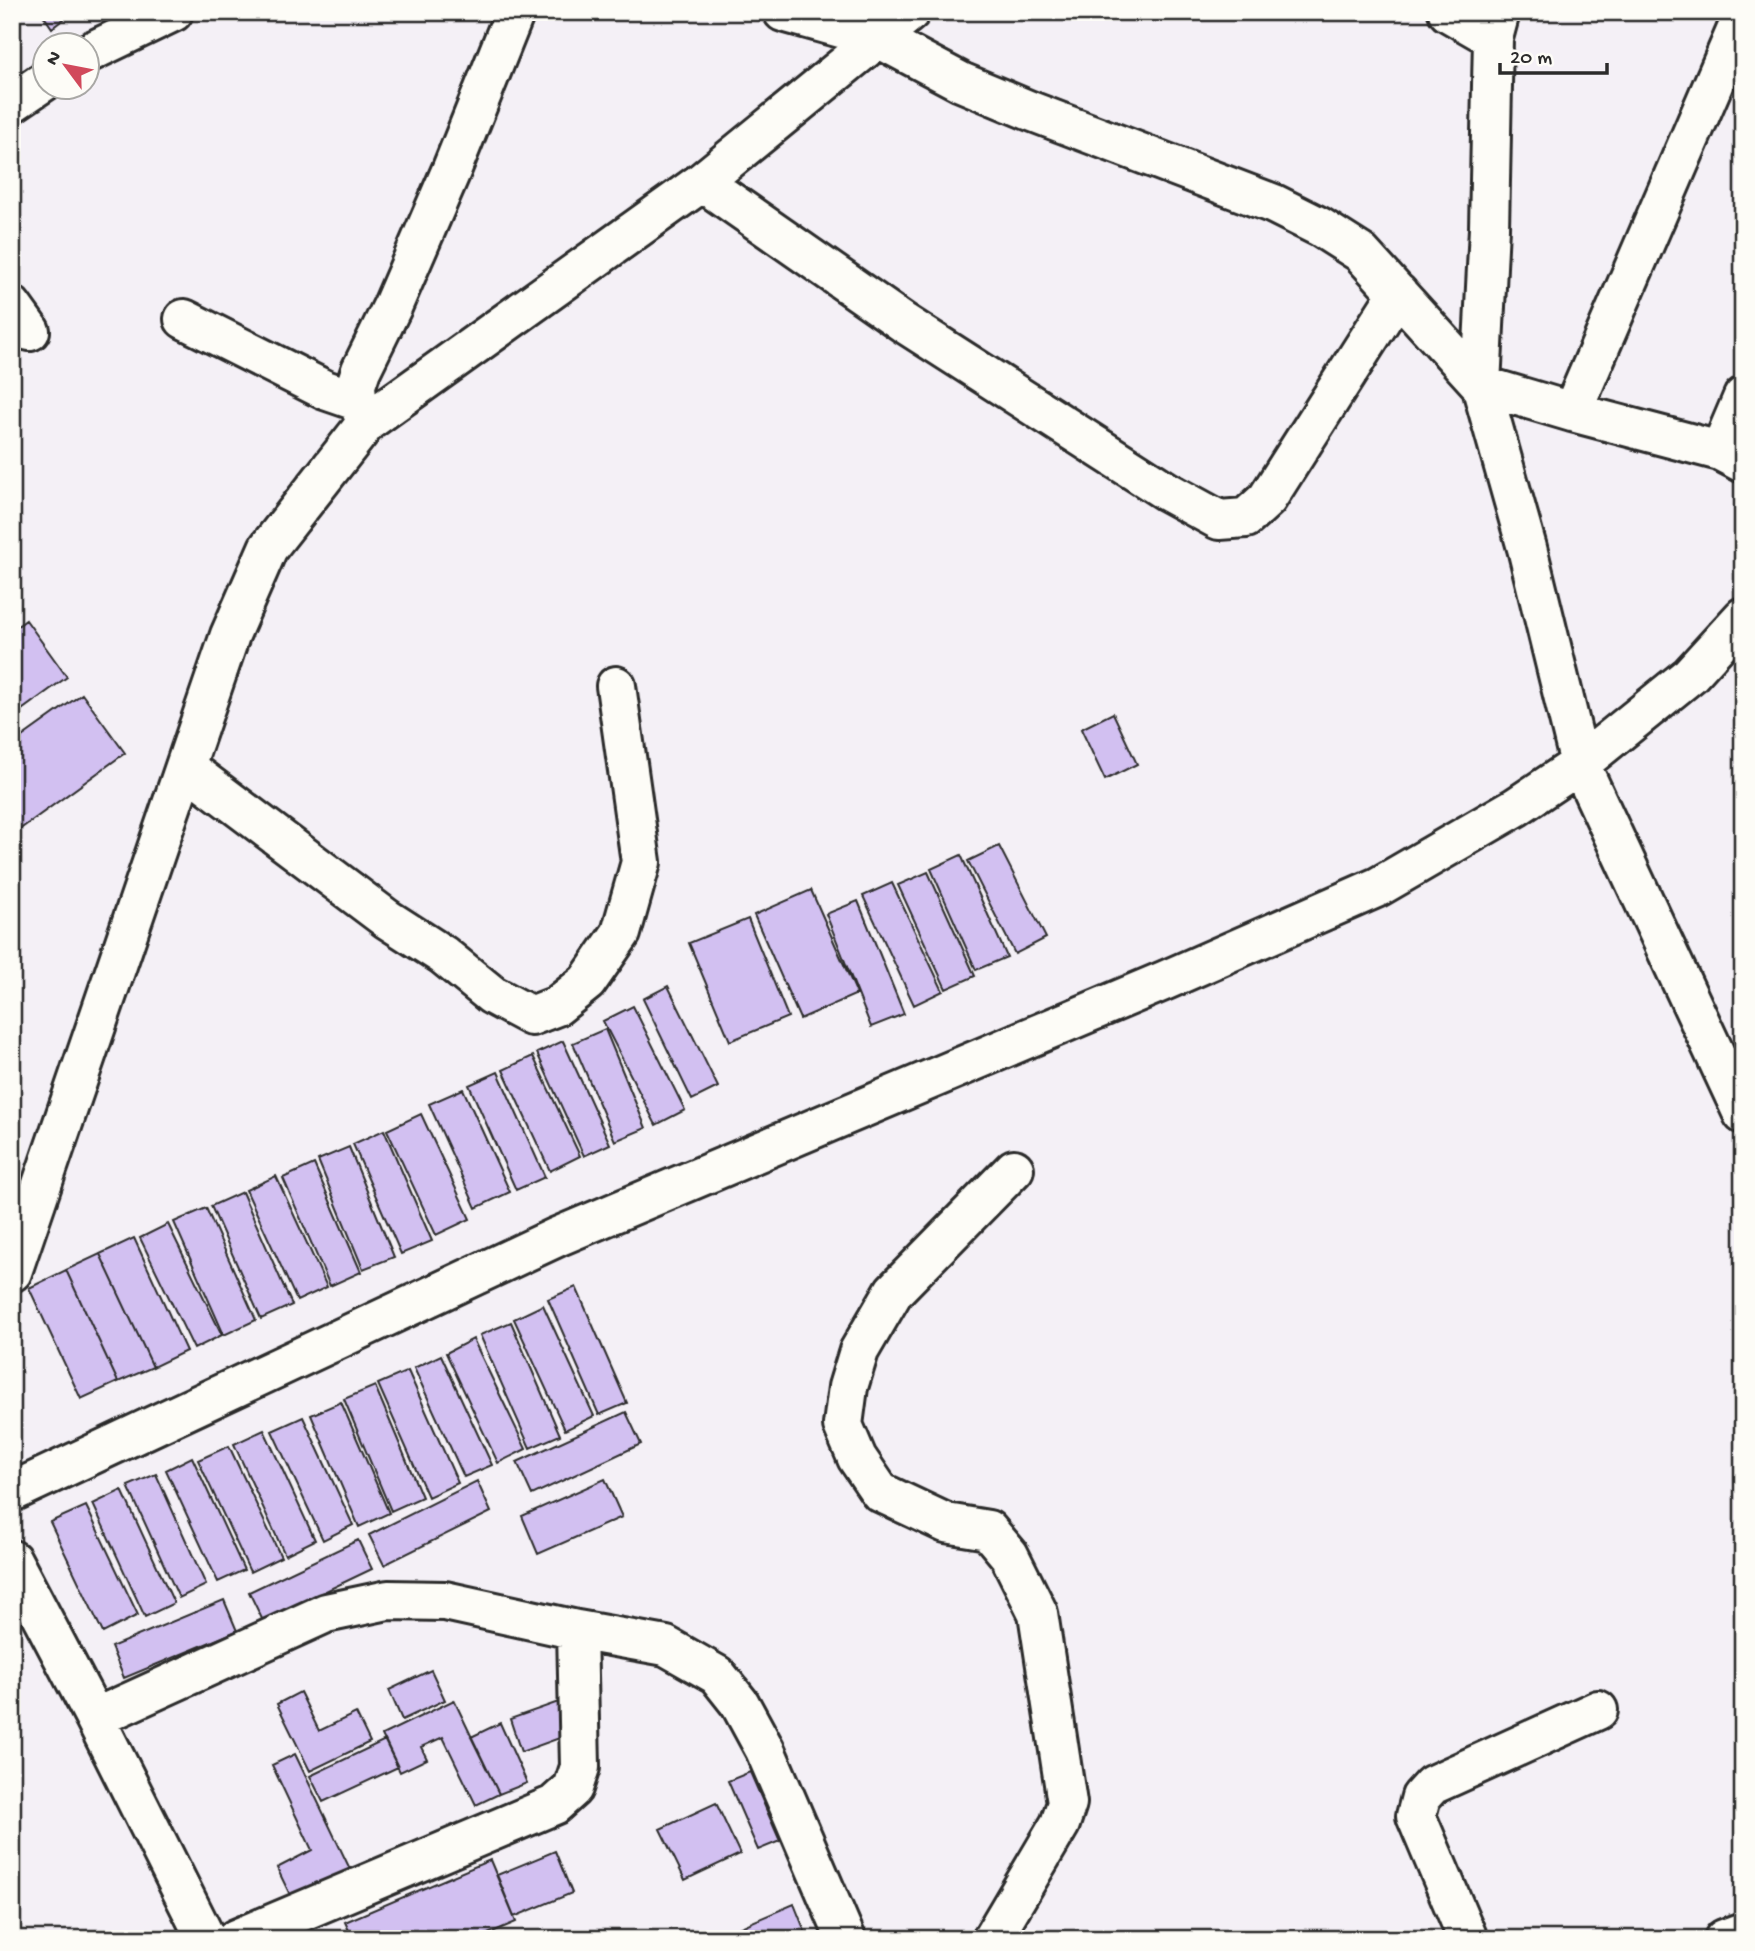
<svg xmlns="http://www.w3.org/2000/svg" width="1755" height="1951" font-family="'Gochi Hand',sans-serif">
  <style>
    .building { fill: #d2c0f1; stroke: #2b2b2b; stroke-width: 2 }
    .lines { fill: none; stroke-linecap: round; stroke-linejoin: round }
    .street-casing { stroke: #2b2b2b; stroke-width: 44 }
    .street { stroke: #fdfcf7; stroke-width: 38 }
  </style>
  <rect width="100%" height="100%" fill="#f4f0f6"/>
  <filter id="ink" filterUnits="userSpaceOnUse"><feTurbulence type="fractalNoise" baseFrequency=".0143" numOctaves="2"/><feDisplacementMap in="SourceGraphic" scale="14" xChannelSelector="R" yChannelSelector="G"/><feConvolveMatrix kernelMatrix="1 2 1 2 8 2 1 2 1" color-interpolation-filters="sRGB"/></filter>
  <g filter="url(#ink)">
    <path class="building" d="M41,12H73L52,28Z
      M26,620L67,677L12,717V630Z
      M82,694L125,753L12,835V744Z
      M1113,713L1137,764L1105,780L1081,729Z
      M999,846L1046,938L1015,954L968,861Z
      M961,855L1007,957L976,970L931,869Z
      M928,872L975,976L946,989L898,885Z
      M892,883L943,991L914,1005L863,896Z
      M811,890L857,994L800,1019L754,915Z
      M858,901L904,1014L871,1027L826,914Z
      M748,919L788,1017L730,1041L689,943Z
      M668,986L718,1087L692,1100L643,999Z
      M633,1006L685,1110L656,1125L603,1021Z
      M605,1029L646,1128L615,1141L573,1043Z
      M563,1041L610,1144L584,1156L537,1053Z
      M533,1056L580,1156L550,1171L503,1070Z
      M498,1072L545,1177L516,1190L469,1085Z
      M463,1089L510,1192L476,1208L429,1104Z
      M421,1114L470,1219L436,1235L387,1130Z
      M384,1130L432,1241L401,1254L353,1144Z
      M349,1147L394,1257L363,1269L318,1160Z
      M314,1164L361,1272L330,1286L283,1178Z
      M276,1176L327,1287L297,1301L246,1190Z
      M242,1192L292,1305L261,1319L211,1206Z
      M206,1208L256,1320L224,1335L174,1222Z
      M168,1224L222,1335L194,1349L140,1238Z
      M134,1238L186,1351L153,1367L100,1254Z
      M100,1254L153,1367L118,1382L66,1270Z
      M66,1270L118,1382L81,1399L29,1288Z
      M576,1287L627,1403L599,1415L548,1299Z
      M543,1305L594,1416L565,1430L514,1319Z
      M511,1322L560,1435L530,1448L480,1335Z
      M473,1339L526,1449L498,1463L446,1353Z
      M441,1355L492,1465L464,1477L414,1368Z
      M408,1371L458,1483L428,1497L378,1384Z
      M375,1386L422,1497L391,1511L344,1399Z
      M341,1402L389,1513L359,1527L311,1415Z
      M626,1412L641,1444L532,1495L517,1462Z
      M303,1417L353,1525L323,1540L272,1431Z
      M264,1430L315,1540L285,1555L234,1444Z
      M229,1446L281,1557L250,1572L198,1460Z
      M192,1457L244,1570L218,1582L166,1470Z
      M156,1474L206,1585L179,1598L128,1486Z
      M605,1479L622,1517L538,1554L522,1516Z
      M477,1481L491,1512L384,1565L369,1535Z
      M122,1490L174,1603L145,1617L93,1504Z
      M86,1506L138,1615L103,1633L50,1522Z
      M358,1540L372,1569L263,1621L249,1592Z
      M224,1600L237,1631L124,1678L111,1647Z
      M431,1670L445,1700L402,1720L389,1690Z
      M300,1692L319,1731L356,1713L370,1742L310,1771L277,1704Z
      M567,1699L579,1731L521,1752L510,1719Z
      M454,1700L499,1794L476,1805L443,1737L421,1747L427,1759L400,1772L382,1735Z
      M500,1723L527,1783L499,1794L471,1737Z
      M385,1740L398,1767L323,1802L310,1776Z
      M295,1754L350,1869L291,1897L277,1868L312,1850L272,1765Z
      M750,1772L780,1841L758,1850L728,1781Z
      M716,1803L740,1854L685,1880L660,1829Z
      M555,1851L572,1893L514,1917L497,1875Z
      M490,1860L516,1922L476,1939H353L345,1922Z
      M794,1904L808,1939H713Z"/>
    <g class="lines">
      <defs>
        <path id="street" d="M783,12L880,39L961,82L1028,110L1274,204L1320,227L1361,253L1481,385L1572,412L1720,451L1743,463
          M1448,12L1493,38
          M1500,12L1493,38L1489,228L1481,385L1527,548L1580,764L1743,1114
          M88,53L173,12
          M12,103L46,80
          M702,182L904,323L1166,491L1219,520L1246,518L1267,499L1398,293
          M12,306L30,331
          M184,319L325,390L357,401
          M1572,412L1743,15
          M367,422L357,401L356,385L361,370L393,305L451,171L515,12
          M1720,451L1743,397
          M185,767L387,919L443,955L492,995L531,1016L557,1006L587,982L621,933L641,862L616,686
          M12,1272L230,635L268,548L367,422L702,182L910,12
          M12,1492L557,1237L1166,980L1378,887L1516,807L1580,764L1690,675L1743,617
          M12,1560L95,1718L206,1939
          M95,1718L326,1613L388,1600L445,1601L577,1630L666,1646L717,1675L740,1704L765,1750L846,1939
          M236,1939L554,1805L573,1788L580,1767L577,1630
          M992,1939L1060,1824L1067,1803L1038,1613L1009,1555L988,1530L946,1523L880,1492L857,1458L843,1425L848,1387L859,1351L894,1291L1014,1169
          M1468,1939L1416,1816L1421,1797L1432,1785L1598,1710
          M1724,1939L1743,1932"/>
      </defs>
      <use href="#street" class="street-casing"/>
      <use href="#street" class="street"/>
    </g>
  </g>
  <rect width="1755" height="1951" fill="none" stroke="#fdfcf7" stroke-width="42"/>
  <rect x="21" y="21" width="1713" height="1909" fill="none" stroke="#2b2b2b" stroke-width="2.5" filter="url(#ink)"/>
  <g transform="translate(66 66) rotate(302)"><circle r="33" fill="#fdfcf7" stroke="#a9a8a5" stroke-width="2"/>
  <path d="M0-5L12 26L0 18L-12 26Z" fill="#d1495b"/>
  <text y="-10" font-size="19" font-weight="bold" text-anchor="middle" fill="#2b2b2b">N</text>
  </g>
  <path d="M1500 63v10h107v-10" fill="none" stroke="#2b2b2b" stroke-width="3.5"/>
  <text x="1510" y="63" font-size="21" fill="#2b2b2b" stroke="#fdfcf7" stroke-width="5" paint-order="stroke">20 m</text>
</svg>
